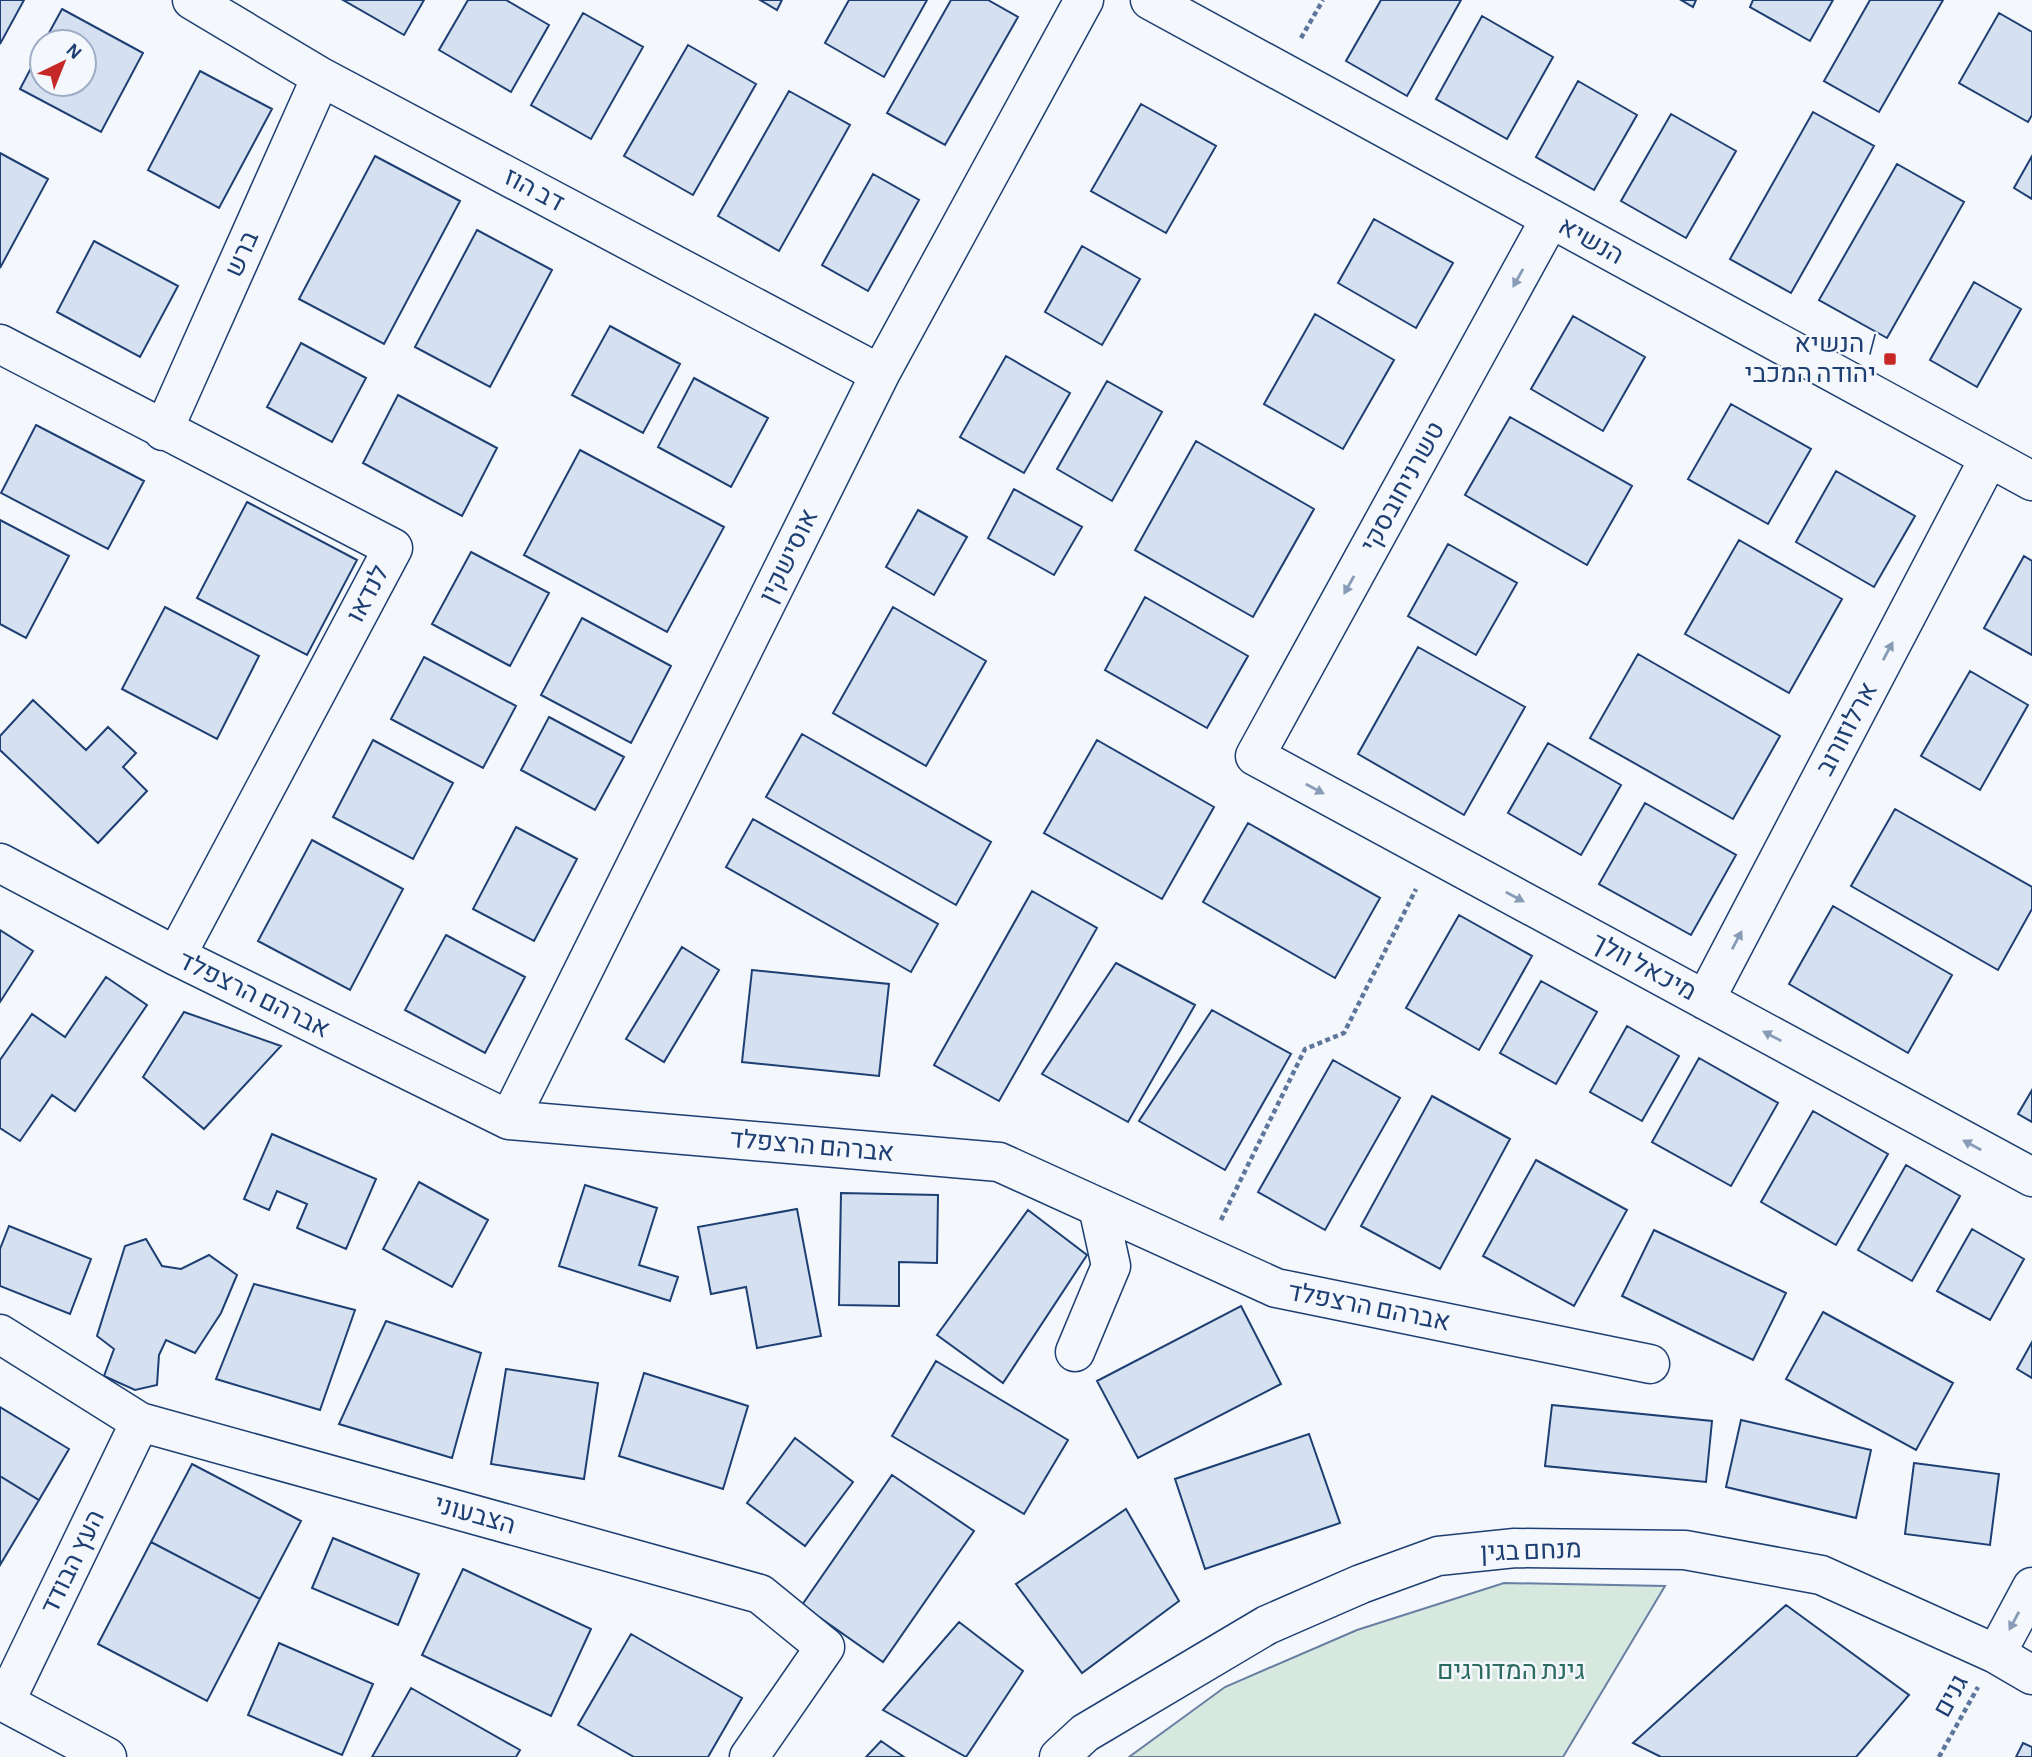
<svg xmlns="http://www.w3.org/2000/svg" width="2032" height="1757" font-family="'Alegreya Sans',Heebo,sans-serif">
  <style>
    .green { fill: #d7e8df; stroke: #687fa3; stroke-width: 2 }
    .building { fill: #d5e0f0; stroke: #1d3f73; stroke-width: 2 }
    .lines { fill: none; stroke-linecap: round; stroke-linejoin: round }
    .minor-casing { stroke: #1d3f73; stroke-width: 41 }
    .path { stroke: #5e769c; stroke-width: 4.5; stroke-dasharray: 5 3.5; stroke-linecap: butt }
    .minor { stroke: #f4f7fb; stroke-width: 38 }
    .oneway { fill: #889bb7 }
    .poi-dot { fill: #c62828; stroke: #f4f7fb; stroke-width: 2.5 }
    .labels { text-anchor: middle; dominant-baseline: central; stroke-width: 5; stroke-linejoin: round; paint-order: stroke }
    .street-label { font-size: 26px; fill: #1d3f73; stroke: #f4f7fb }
    .poi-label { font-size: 26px; fill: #1d3f73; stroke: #f4f7fb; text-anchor: end }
    .park-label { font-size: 26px; fill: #2c6c60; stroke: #f4f7fb }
  </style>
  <rect width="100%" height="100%" fill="#f4f7fb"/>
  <path class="green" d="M1504,1583L1665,1586L1563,1757H1129L1225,1687L1357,1630Z"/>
  <path class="building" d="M0,0H24L0,44Z
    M343,0H424L404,35Z
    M468,0H506L549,25L511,92L439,50Z
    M760,0H782L777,10Z
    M849,0H927L884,77L825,43Z
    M951,0H988L1018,17L945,145L887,113Z
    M1381,0H1461L1407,96L1346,61Z
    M1681,0H1696L1693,7Z
    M1753,0H1833L1810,41L1750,7Z
    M1870,0H1943L1879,112L1824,81Z
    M62,9L143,53L101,132L20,89L42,47V84H84V42H44Z
    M583,13L643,47L591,139L531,105Z
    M1999,13L2032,32V115L2028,122L1959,83Z
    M1482,16L1553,57L1507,139L1436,99Z
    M688,45L756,84L693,195L624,156Z
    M200,71L272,109L219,208L148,170Z
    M1578,81L1637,115L1594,190L1536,157Z
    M789,91L850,125L779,251L718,216Z
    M1141,104L1216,146L1166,233L1091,191Z
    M1813,112L1874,146L1791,293L1730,259Z
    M1671,114L1736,151L1686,238L1621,201Z
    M0,153L48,179L0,268Z
    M375,156L460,201L384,344L299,299Z
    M2032,156V199L2014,188Z
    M1897,164L1964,202L1887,338L1819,300Z
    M873,174L919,200L868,291L822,265Z
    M1374,219L1453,263L1416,328L1338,283Z
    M477,230L552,270L490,387L415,347Z
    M94,241L178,286L140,357L57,312Z
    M1082,246L1140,279L1102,345L1045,312Z
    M1974,282L2021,309L1977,387L1930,360Z
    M1315,314L1394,360L1343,449L1264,404Z
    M1573,316L1645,357L1603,431L1531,389Z
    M610,326L680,364L643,433L572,395Z
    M301,343L366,378L332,442L267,407Z
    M1006,356L1070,393L1024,473L960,437Z
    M694,378L768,418L731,487L658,447Z
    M1107,381L1162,412L1112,501L1057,469Z
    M398,395L497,448L462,516L363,463Z
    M1731,404L1811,449L1768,524L1688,479Z
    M1510,417L1632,486L1587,565L1465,495Z
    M36,425L144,481L108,549L1,493Z
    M1196,441L1314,509L1253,617L1135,550Z
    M580,450L724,527L667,632L524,555Z
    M1836,471L1915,516L1874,587L1796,542Z
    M1014,489L1082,527L1054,575L988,538Z
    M247,502L357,560L307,655L197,598Z
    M918,510L967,537L934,595L886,567Z
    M0,520L69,556L26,638L0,624Z
    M1739,540L1842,599L1789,693L1685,634Z
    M1448,544L1517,583L1476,655L1408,616Z
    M471,552L549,593L510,666L432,624Z
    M2024,556L2032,561V655L1984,628Z
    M1145,597L1248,656L1207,728L1105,670Z
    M165,607L259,656L217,739L122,689Z
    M893,607L986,661L926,766L833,713Z
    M582,618L671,666L631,743L541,695Z
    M1418,647L1525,707L1464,815L1358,754Z
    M1638,654L1780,736L1733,819L1590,738Z
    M424,657L516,706L483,768L391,719Z
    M1970,671L2028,705L1980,790L1921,756Z
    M33,700L86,750L108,727L136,753L123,767L147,791L98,843L0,750V736Z
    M549,717L624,757L595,810L521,770Z
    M802,734L991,842L956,905L766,797Z
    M373,740L453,783L413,859L333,817Z
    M1097,740L1214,807L1162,899L1044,833Z
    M1548,743L1621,785L1581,855L1508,813Z
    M1645,803L1736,855L1691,935L1599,884Z
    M1895,809L2032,887V909L1998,970L1851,886Z
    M753,819L938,924L911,972L726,867Z
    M1248,823L1380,898L1335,978L1203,902Z
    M516,827L577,859L534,941L473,909Z
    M312,840L403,889L350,990L258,941Z
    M1032,891L1097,928L999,1101L934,1065Z
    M1833,906L1952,975L1908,1053L1789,984Z
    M1459,915L1532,956L1479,1050L1406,1008Z
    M0,930L33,951L0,1002Z
    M446,935L525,977L485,1053L405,1010Z
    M682,947L719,970L664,1062L626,1039Z
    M1116,963L1195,1005L1128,1122L1042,1074Z
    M752,970L889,984L879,1076L742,1062Z
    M106,977L147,1005L75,1111L52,1095L20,1141L0,1128V1060L32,1014L65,1037Z
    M1541,981L1597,1012L1556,1084L1500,1053Z
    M1212,1010L1291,1054L1225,1170L1139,1121Z
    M184,1012L281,1046L204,1129L143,1077Z
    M1627,1026L1679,1056L1642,1121L1590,1092Z
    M1699,1058L1778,1103L1731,1186L1652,1142Z
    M1333,1060L1400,1098L1325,1230L1258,1192Z
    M2032,1090V1122L2018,1114Z
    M1432,1096L1510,1139L1440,1269L1361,1226Z
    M1813,1111L1888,1154L1836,1245L1761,1202Z
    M272,1134L376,1179L346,1249L297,1228L307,1204L277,1191L269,1210L244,1199Z
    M1536,1160L1627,1210L1574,1306L1483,1256Z
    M1906,1165L1960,1196L1912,1281L1858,1250Z
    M419,1182L488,1220L452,1287L383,1249Z
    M585,1185L657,1208L639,1265L678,1277L670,1301L559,1266Z
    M841,1193L938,1195L937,1263L899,1262V1306L839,1305Z
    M797,1209L821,1336L757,1348L746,1287L711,1294L698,1227Z
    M1028,1210L1087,1255L1003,1383L937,1335Z
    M9,1226L91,1259L70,1314L0,1286V1249Z
    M1972,1229L2024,1259L1990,1320L1937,1291Z
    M1654,1230L1786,1293L1753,1360L1622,1296Z
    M146,1239L162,1266L181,1269L209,1255L237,1275L221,1313L195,1353L166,1340L159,1355L157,1385L135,1390L104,1376L114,1349L97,1336L125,1246Z
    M254,1284L355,1310L320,1410L216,1379Z
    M1241,1306L1281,1384L1138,1458L1097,1381Z
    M1823,1312L1953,1383L1916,1450L1786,1379Z
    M386,1321L481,1353L452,1458L339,1424Z
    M2032,1342V1378L2017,1369Z
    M936,1361L1068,1440L1024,1514L892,1436Z
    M506,1369L598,1383L584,1479L491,1464Z
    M644,1373L748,1406L723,1489L619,1456Z
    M1552,1405L1712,1421L1706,1482L1545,1466Z
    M0,1407L69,1449L39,1500L0,1476Z
    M1741,1420L1871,1450L1856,1518L1726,1487Z
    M1309,1434L1340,1523L1205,1569L1175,1479Z
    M795,1438L853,1482L805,1546L747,1503Z
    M1914,1463L1999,1474L1990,1545L1905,1534Z
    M192,1464L301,1521L260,1599L151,1542Z
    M892,1475L974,1531L883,1662L802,1605Z
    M0,1476L39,1500L0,1565Z
    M1126,1509L1179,1601L1082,1673L1016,1584Z
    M333,1538L419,1574L398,1625L312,1588Z
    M151,1542L260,1599L207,1701L98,1644Z
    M463,1569L591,1629L551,1716L422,1655Z
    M1786,1605L1909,1695L1856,1757H1661L1633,1743Z
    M959,1622L1023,1671L966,1757L883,1710Z
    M631,1634L742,1698L708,1757H634L578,1725Z
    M279,1643L373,1684L342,1755L248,1715Z
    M411,1688L520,1750L516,1757H372Z
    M881,1741L904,1757H866Z
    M2023,1743L2032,1747V1757H2016Z"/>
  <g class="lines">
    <defs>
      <path id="minor" d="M192,0L321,77L880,374
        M1150,0L2032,481
        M1550,219L1255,756L2032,1177
        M0,344L393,548L176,956
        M163,431L321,77
        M0,863L176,956L509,1120L999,1162L1276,1288L1650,1364
        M1705,1000L1989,458
        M509,1120L880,374L1084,0
        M0,1334L140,1422L760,1594L825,1647L749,1757
        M1075,1352L1111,1266L1098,1207
        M1996,1654L2032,1587
        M0,1700L107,1757
        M5,1702L140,1422
        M1059,1757L1085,1733L1267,1625L1361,1584L1438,1556L1515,1548L1685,1550L1821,1575L1996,1654L2032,1675"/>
    </defs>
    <use href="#minor" class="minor-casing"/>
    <path class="path" d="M1301,38L1323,0
      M1221,1220L1305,1049L1344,1033L1416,889
      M1939,1757L1978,1687"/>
    <use href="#minor" class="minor"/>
  </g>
  <defs><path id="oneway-solid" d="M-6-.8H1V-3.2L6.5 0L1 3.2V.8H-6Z" transform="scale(1.75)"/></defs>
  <g class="oneway">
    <use href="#oneway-solid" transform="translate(1518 278) rotate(119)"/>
    <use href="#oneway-solid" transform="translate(1349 585) rotate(119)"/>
    <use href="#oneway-solid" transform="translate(1888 651) rotate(-62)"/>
    <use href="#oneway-solid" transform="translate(1315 789) rotate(28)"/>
    <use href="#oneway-solid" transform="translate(1515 897) rotate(28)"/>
    <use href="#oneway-solid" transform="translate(1737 940) rotate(-62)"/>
    <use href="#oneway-solid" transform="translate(1772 1036) rotate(-152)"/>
    <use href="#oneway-solid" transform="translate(1972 1145) rotate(-152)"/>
    <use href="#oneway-solid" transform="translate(2014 1621) rotate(118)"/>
  </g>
  <rect class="poi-dot" x="1883" y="352" width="14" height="14" rx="3.5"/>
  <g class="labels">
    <g class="street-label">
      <text transform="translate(534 190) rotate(28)">דב הוז</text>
      <text transform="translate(1591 241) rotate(29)">הנשיא</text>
      <text transform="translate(242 254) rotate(-66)">ברש</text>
      <text transform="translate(1403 487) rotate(-61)">טשרניחובסקי</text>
      <text transform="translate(789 556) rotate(-64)">אוסישקין</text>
      <text transform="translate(368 594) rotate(-62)">לנדאו</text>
      <text transform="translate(1847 729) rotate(-62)">ארלוזורוב</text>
      <text transform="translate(1644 967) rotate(28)">מיכאל וולך</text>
      <text transform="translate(254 995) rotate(26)">אברהם הרצפלד</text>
      <text transform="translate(812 1146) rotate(5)">אברהם הרצפלד</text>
      <text transform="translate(1369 1307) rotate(11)">אברהם הרצפלד</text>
      <text transform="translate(475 1515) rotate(16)">הצבעוני</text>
      <text transform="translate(1531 1551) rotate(-2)">מנחם בגין</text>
      <text transform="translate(73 1562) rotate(-64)">העץ הבודד</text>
      <text transform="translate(1951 1696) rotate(-61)">גנים</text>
    </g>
    <g class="poi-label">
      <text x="1876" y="344">הנשיא /<tspan x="1876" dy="30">יהודה המכבי</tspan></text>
    </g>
    <g class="park-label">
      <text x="1511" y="1671">גינת המדורגים</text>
    </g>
  </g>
  <g transform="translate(63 63) rotate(43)"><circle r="33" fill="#f4f7fb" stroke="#9eadc5" stroke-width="2"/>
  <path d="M0-5L12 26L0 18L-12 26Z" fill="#c62828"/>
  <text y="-10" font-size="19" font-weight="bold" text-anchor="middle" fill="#1d3f73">N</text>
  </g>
</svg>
